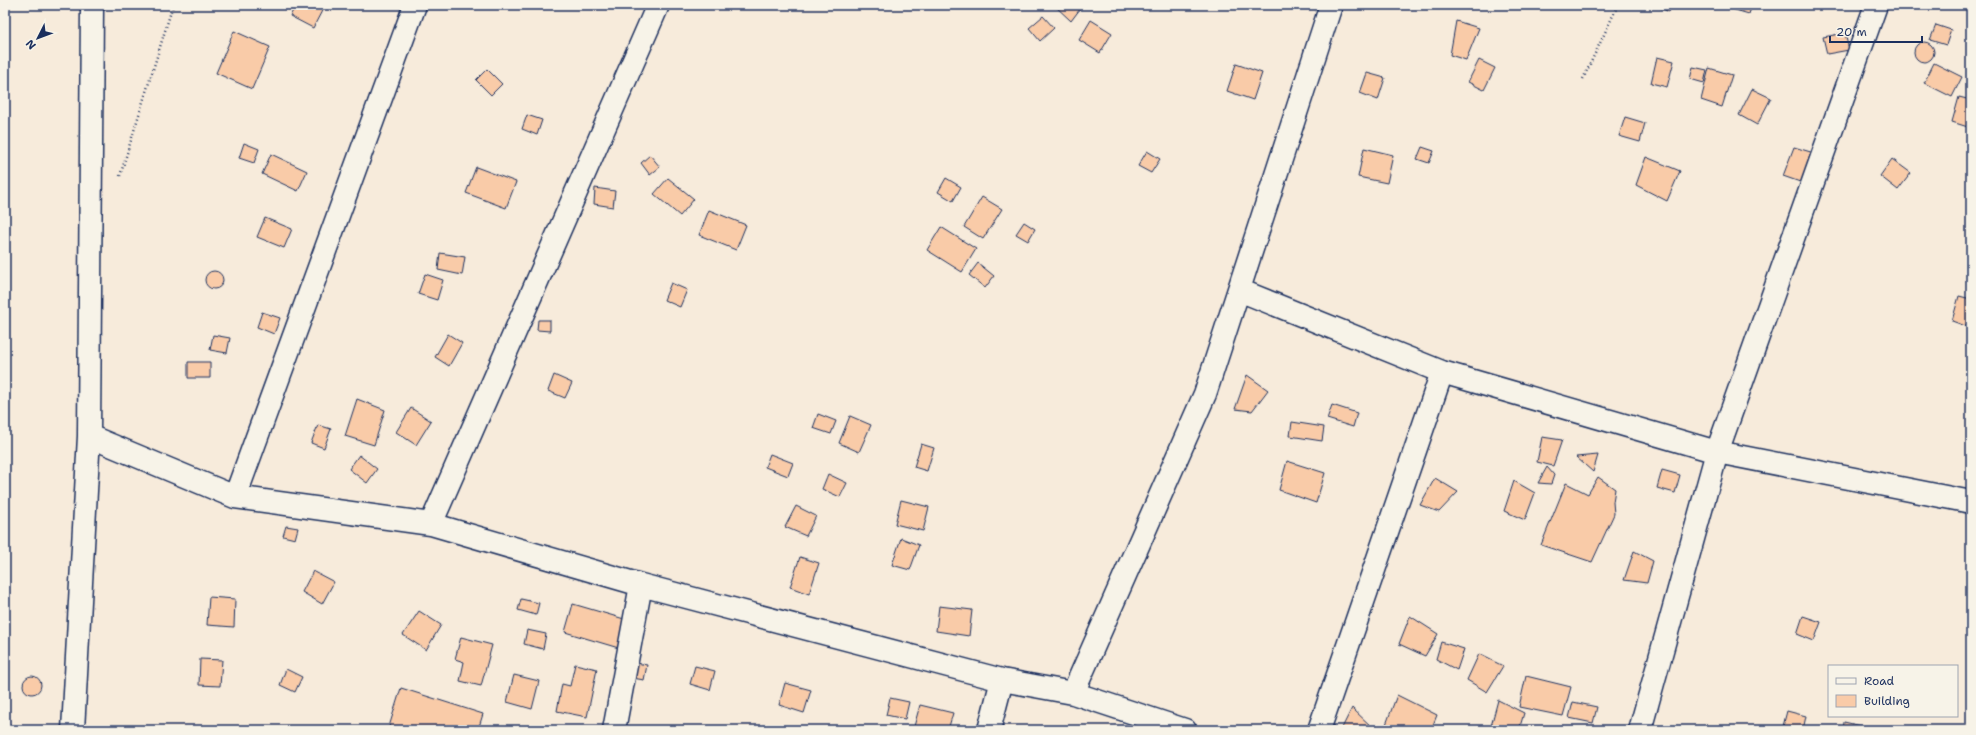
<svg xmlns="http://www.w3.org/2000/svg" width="1976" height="735" font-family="'Shantell Sans',sans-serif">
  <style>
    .building { fill: #f9cba8; stroke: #1b2f5e }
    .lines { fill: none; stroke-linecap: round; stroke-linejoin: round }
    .minor-casing { stroke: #1b2f5e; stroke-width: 25 }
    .path { stroke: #1b2f5e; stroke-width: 2.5; stroke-dasharray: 1 3; stroke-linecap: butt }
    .minor { stroke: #f7f3e8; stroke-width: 22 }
  </style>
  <rect width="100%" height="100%" fill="#f7ebdb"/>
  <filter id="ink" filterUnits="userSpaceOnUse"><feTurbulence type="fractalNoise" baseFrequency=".025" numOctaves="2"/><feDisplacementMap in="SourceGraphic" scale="8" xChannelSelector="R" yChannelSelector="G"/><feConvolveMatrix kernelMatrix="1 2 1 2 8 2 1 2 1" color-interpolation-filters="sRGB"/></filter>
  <g filter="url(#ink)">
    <path class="building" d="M296,5H325L313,28L290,16Z
      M1054,5H1083L1071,21Z
      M1655,5H1672L1669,12Z
      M1718,5H1752L1749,14Z
      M1043,16L1054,28L1040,41L1029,28Z
      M1091,20L1112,33L1100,53L1079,40Z
      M1456,21L1479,28L1466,60L1450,55Z
      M1936,25L1951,30L1946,45L1930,40Z
      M234,31L270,47L252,89L216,73Z
      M1845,33L1849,50L1827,54L1823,37Z
      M1914 52a10 10 0 1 1 20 0a10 10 0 1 1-20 0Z
      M1657,57L1674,61L1667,87L1651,83Z
      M1479,60L1495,68L1484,90L1468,82Z
      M1934,63L1962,77L1952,97L1924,83Z
      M1236,64L1262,73L1253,100L1227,91Z
      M1693,67L1707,70L1704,83L1690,79Z
      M1709,68L1732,75L1722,107L1701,100Z
      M487,69L502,84L491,95L476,80Z
      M1367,73L1385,78L1378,100L1360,93Z
      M1752,89L1771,98L1757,125L1739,115Z
      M1959,97L1971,100V128L1952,122Z
      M527,115L542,120L537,135L522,129Z
      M1625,117L1645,123L1640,142L1619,136Z
      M244,143L259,149L254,163L239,158Z
      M1422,147L1434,151L1429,163L1417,159Z
      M1794,147L1814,153L1803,183L1783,176Z
      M1364,148L1393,155L1387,183L1358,177Z
      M1147,151L1160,159L1151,173L1138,166Z
      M271,154L307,171L298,191L262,174Z
      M650,155L660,167L650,175L641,163Z
      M1646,157L1680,171L1667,201L1636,185Z
      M1892,159L1911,173L1898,190L1880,176Z
      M476,167L516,182L506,208L466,193Z
      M668,178L694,199L680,216L654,194Z
      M946,178L961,187L953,201L938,192Z
      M595,188L615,191L613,207L594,204Z
      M982,197L1002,209L983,239L964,227Z
      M709,210L746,225L736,250L699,235Z
      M265,218L292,229L284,248L257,237Z
      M1024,222L1035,229L1028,241L1016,234Z
      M941,227L976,249L962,272L927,250Z
      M440,253L465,257L462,275L438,270Z
      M978,263L994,276L985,288L969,275Z
      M205 280a9 9 0 1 1 18 0a9 9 0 1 1-18 0Z
      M425,274L443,280L437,300L418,294Z
      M671,283L687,290L680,307L664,300Z
      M1959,296L1971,299V328L1952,321Z
      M262,312L280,318L274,334L257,327Z
      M538,320H550V331L537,330Z
      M448,334L462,343L449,366L435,357Z
      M213,335L230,338L227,353L210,350Z
      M188,362H210V378H188Z
      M554,375L572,383L565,398L548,391Z
      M1247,375L1268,390L1252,411L1235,409Z
      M357,399L385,410L374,445L345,436Z
      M1332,405L1357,413L1353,427L1327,419Z
      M411,408L431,421L416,445L396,432Z
      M818,414L836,421L831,434L813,428Z
      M850,416L871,425L859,452L839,443Z
      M1292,422L1324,427L1322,441L1290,436Z
      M318,425L331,429L324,448L311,443Z
      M1542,437L1562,440L1553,466L1537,462Z
      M921,444L934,448L927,471L914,467Z
      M770,454L793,463L788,476L765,467Z
      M359,455L377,469L367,483L349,469Z
      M1598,455L1593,472L1576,457Z
      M1287,461L1325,473L1316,503L1279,490Z
      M1547,467L1554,475L1551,484L1538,483Z
      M1662,470L1680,475L1675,493L1657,488Z
      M828,474L847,483L840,497L822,489Z
      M1598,477L1615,489L1613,502L1614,514L1592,562L1541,545L1566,483L1588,494Z
      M1435,478L1458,492L1439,512L1420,505Z
      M1514,481L1535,493L1525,520L1504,511Z
      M901,500L929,507L923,531L895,524Z
      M796,506L816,516L806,536L785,527Z
      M286,526L298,528L295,539L283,536Z
      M901,538L919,545L910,570L892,565Z
      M1634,551L1653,561L1647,583L1624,580Z
      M800,557L819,563L809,594L790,587Z
      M313,571L334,582L322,604L302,592Z
      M209,597L235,599L234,627L207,625Z
      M521,599L539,603L536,615L518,610Z
      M573,604L631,621L622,649L565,632Z
      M939,606L972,610L969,636L936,631Z
      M419,611L441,625L426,650L403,635Z
      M1410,616L1438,634L1425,656L1399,644Z
      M1803,616L1821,622L1814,641L1797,634Z
      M527,630L546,634L543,649L524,644Z
      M461,637L492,645L481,686L460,681L464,662L455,659Z
      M1441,642L1464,649L1457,670L1436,659Z
      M1479,654L1503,666L1487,692L1467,680Z
      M200,659L222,660L220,686L199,685Z
      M631,662L647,665L644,680L627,677Z
      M575,664L597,669L587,717L557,711L562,684L570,686Z
      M695,666L715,671L710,690L690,684Z
      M286,669L302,677L295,692L280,685Z
      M514,675L539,681L532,709L507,702Z
      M1526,676L1571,687L1563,716L1519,707Z
      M23 685a9 9 0 1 1 18 0a9 9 0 1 1-18 0Z
      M785,683L811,690L804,713L779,705Z
      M401,688L483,714L478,730H388Z
      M1397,695L1437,715L1431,730H1384Z
      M890,698L909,702L905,719L886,715Z
      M1498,700L1524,713L1519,730H1490Z
      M1573,702L1597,707L1593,723L1569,718Z
      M920,705L953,713L948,730H913Z
      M1352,708L1375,730H1341Z
      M1787,711L1806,716L1803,730H1782Z
      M1844,722L1870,728L1869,730H1843Z"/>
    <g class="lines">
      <defs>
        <path id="minor" d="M1239,290L1442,372L1717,452L1971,502
          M89,436L235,497L431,524L641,585L1002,680L1073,693L1185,730
          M235,497L415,5
          M431,524L658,5
          M1073,693L1205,394L1331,5
          M73,730L89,436L92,5
          M614,730L641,585
          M989,730L1002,680
          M1319,730L1442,372
          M1640,730L1717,452L1876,5"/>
      </defs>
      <use href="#minor" class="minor-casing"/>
      <path class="path" d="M1583,79L1618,5
        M120,176L173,5"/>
      <use href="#minor" class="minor"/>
    </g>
  </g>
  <rect width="1976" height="735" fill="none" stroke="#f7f3e8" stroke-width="20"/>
  <rect x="10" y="10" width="1956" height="715" fill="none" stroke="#1b2f5e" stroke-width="1.5" filter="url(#ink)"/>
  <rect x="1828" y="665" width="130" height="52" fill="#f7f3e8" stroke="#9fa5b1"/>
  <rect x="1836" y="678" width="20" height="6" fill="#f7f3e8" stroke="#9fa5b1"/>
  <text x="1864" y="685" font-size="12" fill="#1b2f5e">Road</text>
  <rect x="1836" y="695" width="20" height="12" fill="#f9cba8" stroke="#9fa5b1"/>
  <text x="1864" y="705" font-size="12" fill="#1b2f5e">Building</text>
  <g transform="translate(38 38) rotate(228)" stroke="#f7f3e8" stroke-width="3" paint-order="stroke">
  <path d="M0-3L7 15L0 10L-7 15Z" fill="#1b2f5e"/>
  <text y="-6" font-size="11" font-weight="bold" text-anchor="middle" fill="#1b2f5e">N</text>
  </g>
  <path d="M1830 36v6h92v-6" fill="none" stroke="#1b2f5e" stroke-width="2"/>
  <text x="1836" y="36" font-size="12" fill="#1b2f5e" stroke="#f7f3e8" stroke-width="3" paint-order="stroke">20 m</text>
</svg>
